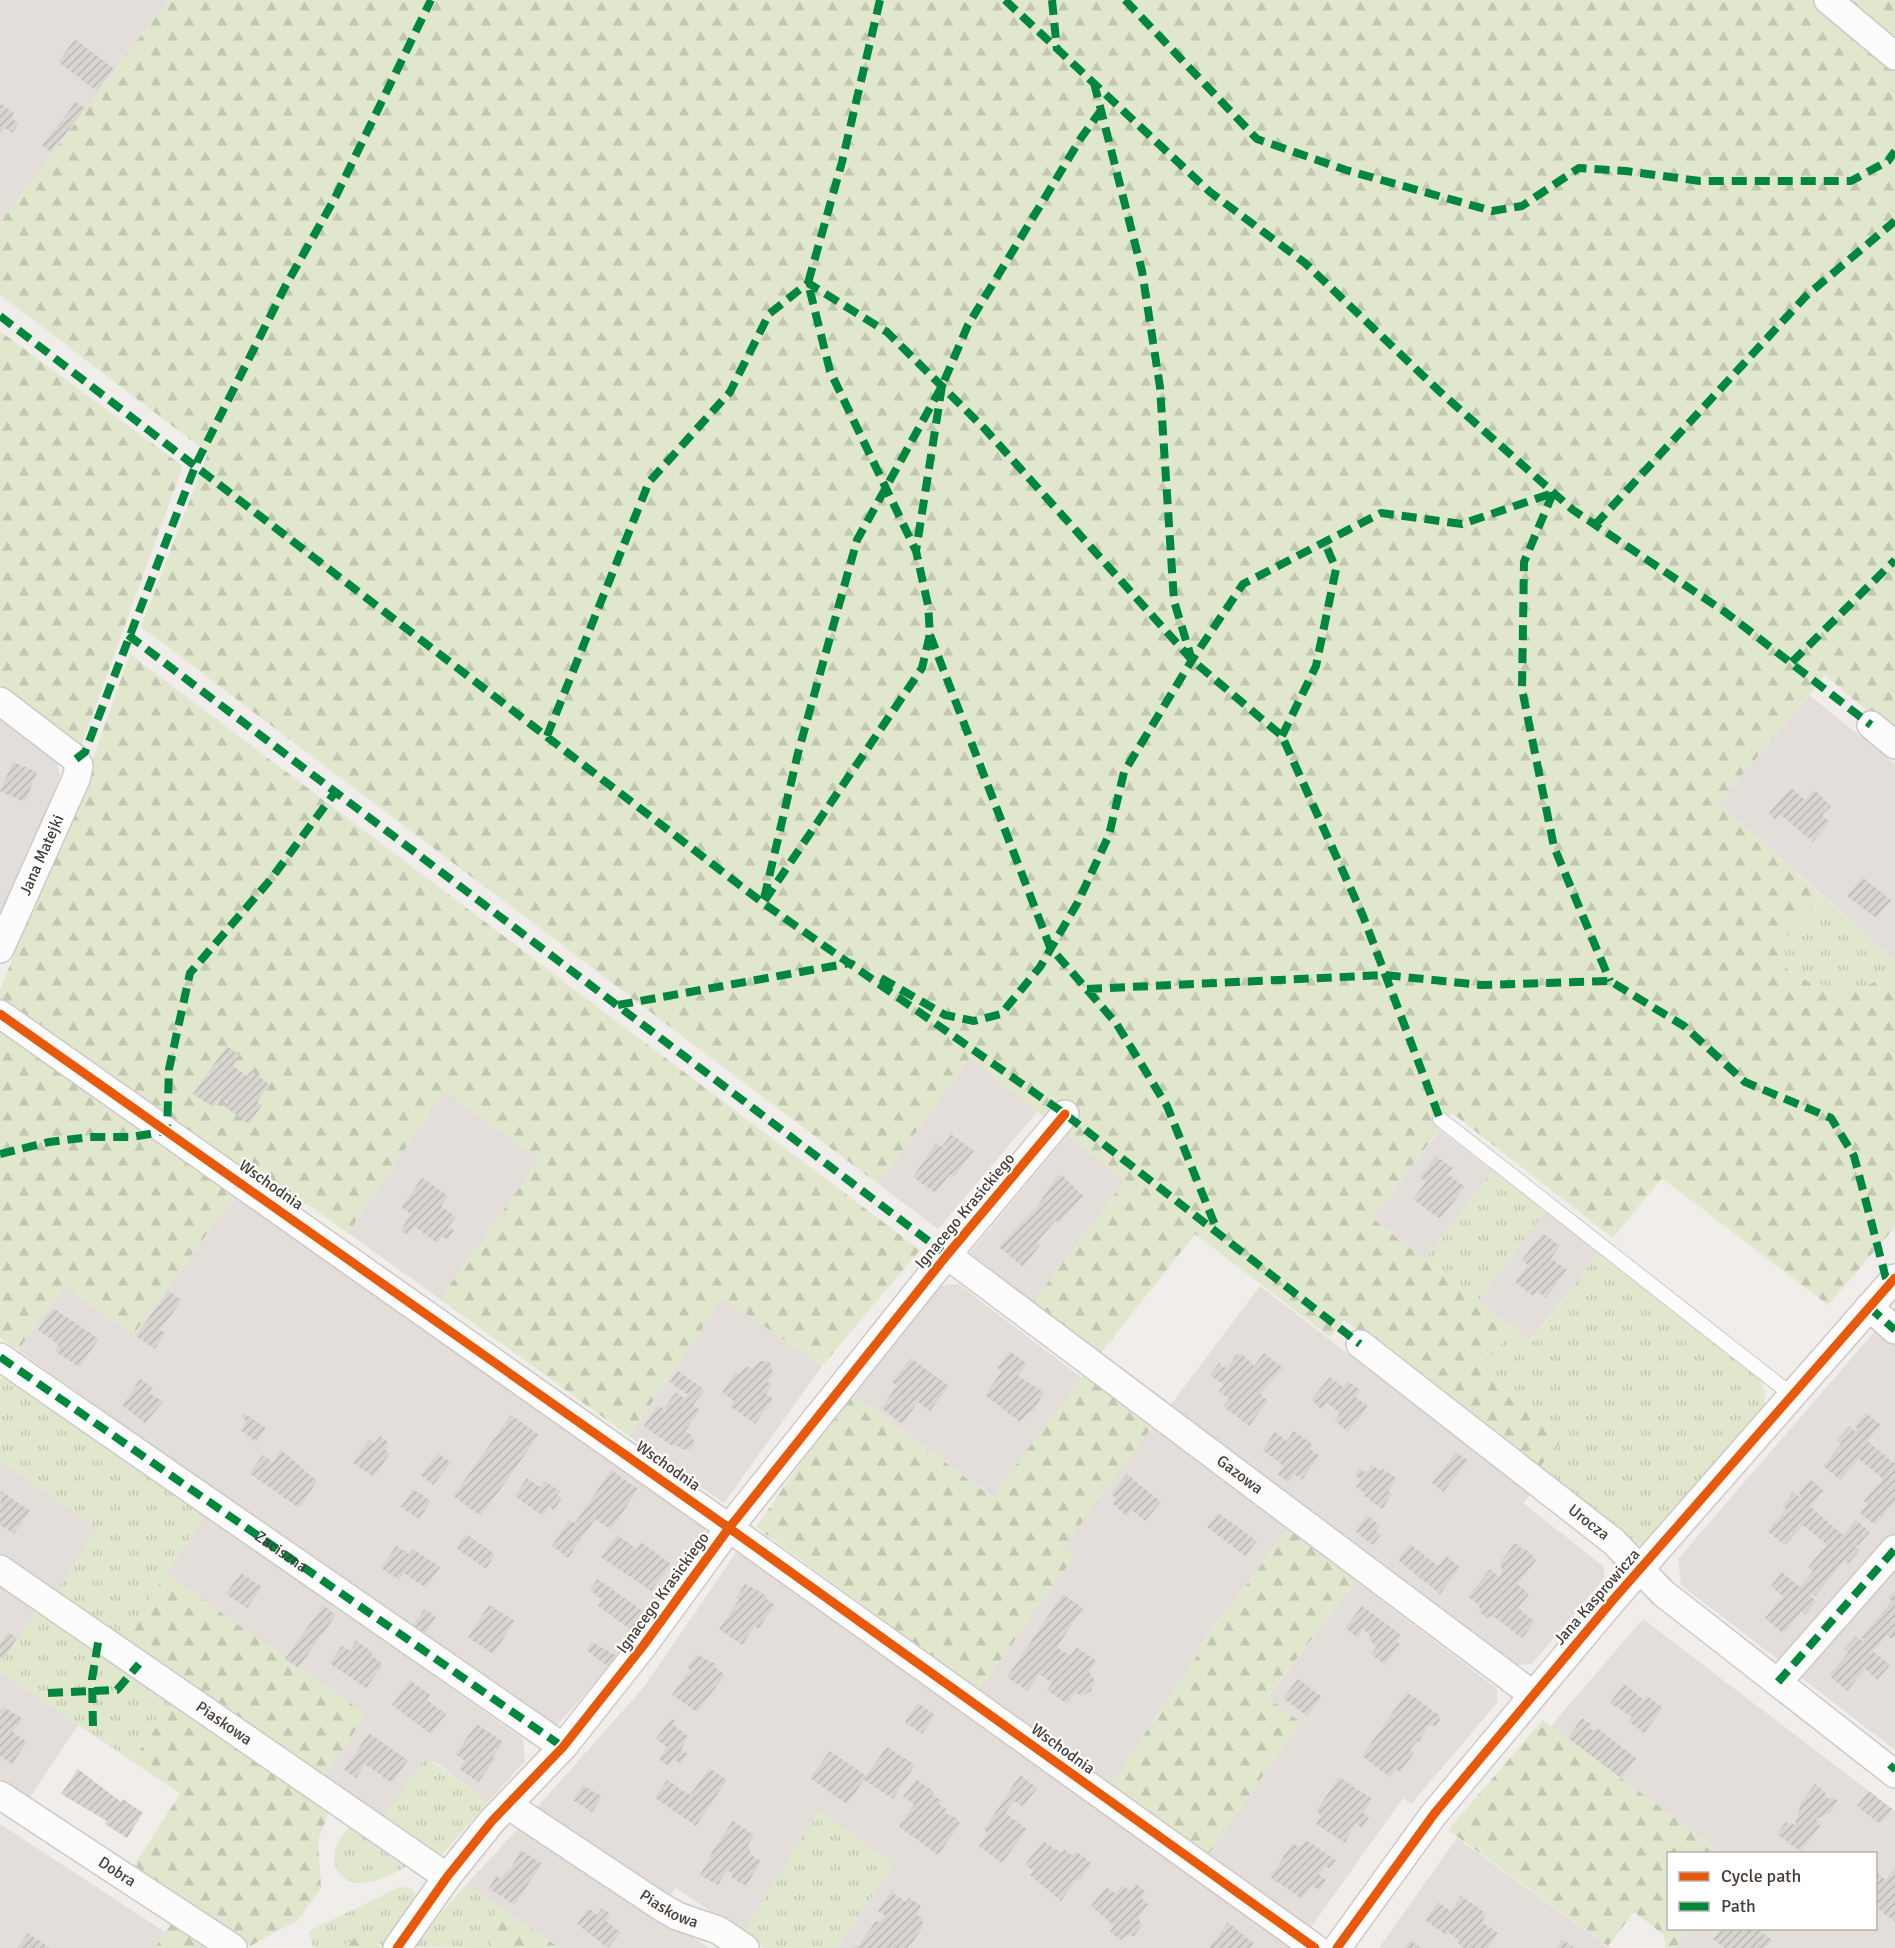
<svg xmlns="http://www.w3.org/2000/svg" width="1895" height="1948" font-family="Signika,sans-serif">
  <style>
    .residential { fill: #e3ded9 }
    .grass { fill: url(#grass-tufts) }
    .forest { fill: url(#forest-firs) }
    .building { fill: url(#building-hatch) }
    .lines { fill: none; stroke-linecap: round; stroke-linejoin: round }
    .service-casing { stroke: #ccc9c7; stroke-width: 16 }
    .minor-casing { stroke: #ccc9c7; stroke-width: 30 }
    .service { stroke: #fdfcfc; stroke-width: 14 }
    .minor { stroke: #fdfcfc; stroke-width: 27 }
    .quiet { stroke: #00873e; stroke-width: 8; stroke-dasharray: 15 8; stroke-linecap: butt }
    .cycleway-casing { stroke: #fff; stroke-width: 13 }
    .cycleway { stroke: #e8590c; stroke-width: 9 }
    .labels { text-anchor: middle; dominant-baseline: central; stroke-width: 4.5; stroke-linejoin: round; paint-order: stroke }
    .street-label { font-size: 16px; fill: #453e38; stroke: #fff }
  </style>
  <defs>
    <pattern id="grass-tufts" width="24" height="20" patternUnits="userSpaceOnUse" patternTransform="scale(1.5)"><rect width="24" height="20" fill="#e1e7cd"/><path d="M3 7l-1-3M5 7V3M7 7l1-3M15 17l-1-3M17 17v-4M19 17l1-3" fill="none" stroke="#c2c7b1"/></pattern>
    <pattern id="forest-firs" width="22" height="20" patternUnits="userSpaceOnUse" patternTransform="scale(1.5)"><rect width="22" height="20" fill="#e1e7cd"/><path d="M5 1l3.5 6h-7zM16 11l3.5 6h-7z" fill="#c2c7b1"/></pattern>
    <pattern id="building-hatch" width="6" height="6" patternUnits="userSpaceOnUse" patternTransform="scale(1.5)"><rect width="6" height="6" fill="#d8d5d1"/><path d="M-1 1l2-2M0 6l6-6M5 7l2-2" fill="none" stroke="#bbb8b4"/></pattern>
  </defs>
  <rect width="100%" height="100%" fill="#f0edea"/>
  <path class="residential" d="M0,0H168L0,223Z
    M1809,695L1895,764V960L1719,803Z
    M0,718L57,761L60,775L0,930Z
    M970,1058L1038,1111L938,1229L878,1184Z
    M444,1092L540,1159L440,1299L348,1233Z
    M1440,1130L1493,1171L1425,1259L1372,1218Z
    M1068,1135L1125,1181L1033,1302L970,1253Z
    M239,1190L709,1525L609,1667L553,1730L18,1350L64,1286L133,1335Z
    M1546,1211L1600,1252L1530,1341L1478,1301Z
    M958,1284L1082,1378L993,1497L850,1392L940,1286Z
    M1260,1286L1531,1494L1523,1503L1603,1566L1605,1577L1532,1664L1517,1665L1169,1407Z
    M723,1298L822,1366L724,1503L629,1436Z
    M1895,1308V1750L1681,1585L1678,1559Z
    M1153,1426L1288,1529L1199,1647L1201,1650L1111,1784L979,1690L1074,1555L1063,1547Z
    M0,1460L98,1528L56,1592L0,1553Z
    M206,1515L523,1739L525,1761L488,1802L434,1761L382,1819L324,1777L365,1714L166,1574Z
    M740,1547L966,1709L964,1714L1290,1948H837L894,1864L743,1933L676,1888L666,1902L533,1812L643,1688Z
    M1356,1581L1497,1689V1703L1411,1804L1403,1798L1309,1930L1208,1855L1300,1722L1267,1698Z
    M0,1583L38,1609L0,1665Z
    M1643,1619L1895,1811V1948H1675L1690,1929L1876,1928V1854L1722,1853L1551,1726Z
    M0,1672L79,1724L29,1799L0,1779Z
    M523,1823L709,1948H560L466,1885Z
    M0,1824L165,1932L155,1948H0Z
    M1457,1838L1610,1948H1379Z"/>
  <path class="grass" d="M1822,896L1895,960V973L1856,990L1812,984L1788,970L1776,949Z
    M1493,1171L1546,1211L1478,1301L1425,1259Z
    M1600,1252L1757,1374L1765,1392L1764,1408L1651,1543L1640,1545L1629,1541L1537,1472L1566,1435L1480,1366L1514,1329L1531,1341Z
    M5,1373L206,1515L122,1639L56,1592L97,1528L0,1460V1380Z
    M40,1606L177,1699L132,1761L0,1672V1665Z
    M426,1757L488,1802L439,1858L382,1819Z
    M819,1811L894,1864L837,1948H764L743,1933Z
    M354,1824L411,1863C397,1873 368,1889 350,1881C323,1869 334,1838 354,1824Z
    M466,1885L498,1907L488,1941L490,1948L410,1947Z
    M400,1887L411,1888L418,1901L385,1948L371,1940L346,1944L344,1948H313L309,1931Z"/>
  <path class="forest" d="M168,0H1813L1895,69V735L1825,675L1719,803L1822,896L1776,949L1788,970L1812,984L1856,990L1895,973V1227L1828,1305L1662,1178L1613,1238L1452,1113L1372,1218L1514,1329L1481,1366L1567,1435L1540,1467L1344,1320L1330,1337L1195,1234L1100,1354L1033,1302L1125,1181L970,1058L878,1184L141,627L208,453L0,295V223Z
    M1842,0H1895V45Z
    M0,331L183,466L81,746L0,685Z
    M130,654L920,1250L822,1366L723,1298L629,1436L440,1299L540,1159L444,1092L348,1233L255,1168L133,1335L64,1286L18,1350L0,1338V990L94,755Z
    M1085,1373L1153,1426L1064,1547L1075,1555L979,1690L756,1527L850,1392L992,1497Z
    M1288,1529L1356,1581L1267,1697L1300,1722L1208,1855L1111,1784L1201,1650L1199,1648Z
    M166,1574L366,1714L324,1777L122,1639Z
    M177,1699L330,1809L318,1841L321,1888L298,1920L250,1946L132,1868L180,1794L132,1761Z
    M1543,1720L1722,1853L1668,1854V1928L1690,1929L1675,1948H1666L1664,1935L1634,1912L1608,1946L1448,1830Z
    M498,1907L560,1948H490L488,1941Z
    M173,1920L216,1948H155Z
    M358,1936L371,1940L382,1948H344L346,1944Z"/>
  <path class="building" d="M75,39L114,69L97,91L58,62Z
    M76,102L85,109L51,152L42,145Z
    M0,103L14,113L11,118L19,123L12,133L5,128L0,134Z
    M13,762L37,772L25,802L0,791Z
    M1791,788L1805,800L1814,790L1831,806L1822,815L1830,822L1813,842L1780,814L1776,820L1769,813Z
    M1862,877L1891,900L1876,918L1847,896Z
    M227,1046L240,1055L233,1066L247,1076L251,1071L269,1084L257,1102L262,1105L249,1124L225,1107L228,1103L220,1097L213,1107L193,1094Z
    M951,1134L974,1151L954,1177L950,1174L935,1193L913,1177L936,1143L942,1147Z
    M1436,1156L1453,1168L1448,1174L1465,1187L1440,1219L1413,1199L1426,1182L1420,1177Z
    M1062,1175L1083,1196L1059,1223L1056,1220L1037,1242L1040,1245L1023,1267L999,1247L1038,1205L1057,1176Z
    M422,1178L448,1196L441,1206L456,1217L448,1227L454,1230L447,1240L442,1236L437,1243L414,1226L408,1235L401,1230L411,1214L401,1207Z
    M1543,1233L1560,1246L1551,1258L1567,1270L1546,1298L1537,1291L1533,1296L1515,1282L1528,1265L1522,1260Z
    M168,1291L182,1300L160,1330L165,1333L155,1349L136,1336Z
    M53,1308L99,1339L79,1367L55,1351L59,1345L38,1330Z
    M1010,1351L1027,1364L1018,1376L1044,1392L1034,1410L1030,1411L1020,1422L985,1395L1002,1371L997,1368Z
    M1264,1353L1283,1368L1260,1394L1268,1401L1249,1426L1223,1406L1229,1399L1219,1391L1224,1385L1210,1375L1219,1363L1227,1369L1236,1355L1242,1354L1254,1366Z
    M911,1358L949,1386L930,1411L918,1402L902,1424L881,1408L897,1386L892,1382Z
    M759,1361H768L772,1367V1375L767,1382L772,1385L766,1394L773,1399L755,1424L730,1406L734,1401L722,1392L736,1372L740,1374L746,1366L751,1369Z
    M678,1371L705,1390L693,1405L700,1410L685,1431L691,1435L695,1443L690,1450L682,1449L675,1445L674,1447L644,1426L658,1405L664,1409L676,1392L685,1399L688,1395L670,1382Z
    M1330,1377L1343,1387L1348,1381L1360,1390L1355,1396L1368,1407L1348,1432L1335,1421L1340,1413L1327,1403L1322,1410L1311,1400Z
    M140,1379L153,1388L149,1393L163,1402L145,1423L122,1405Z
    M244,1413L266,1428L256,1442L240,1430L246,1421L241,1418Z
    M1866,1413L1881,1425L1867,1441L1895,1464V1502L1875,1525L1860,1513L1868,1504L1864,1501L1883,1479L1859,1459L1840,1480L1823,1466L1841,1444L1837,1440L1850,1426L1856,1432L1858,1429L1855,1427Z
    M511,1415L539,1435L481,1516L453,1496Z
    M1294,1431L1313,1445L1310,1449L1319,1456L1302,1480L1294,1474L1288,1482L1277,1474L1284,1466L1262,1450L1275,1432L1287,1441Z
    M380,1436L389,1443L385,1450L390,1453L374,1477L353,1463L369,1440L375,1443Z
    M281,1450L317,1481L299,1508L249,1473L263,1455L273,1462Z
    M1456,1452L1468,1461L1443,1492L1432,1483Z
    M438,1453L451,1463L433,1485L421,1475Z
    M1372,1465L1381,1471L1383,1469L1397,1479L1388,1491L1392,1494L1382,1509L1363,1495L1365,1493L1356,1487L1361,1480L1354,1475L1359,1468L1366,1473Z
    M611,1470L638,1489L611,1530L595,1519L568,1558L552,1546L569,1520L575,1523Z
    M1127,1474L1161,1502L1145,1521L1132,1510L1127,1516L1112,1503L1116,1498L1111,1494Z
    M527,1478L540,1487L545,1481L560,1491L557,1495L562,1498L554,1510L549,1507L543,1516L515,1496Z
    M1810,1479L1824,1491L1810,1506L1827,1521L1843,1535L1856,1520L1870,1532L1858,1545H1854L1860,1550L1848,1564L1844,1561L1815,1596L1812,1594L1810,1596L1816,1601L1805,1615L1801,1612L1783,1634L1765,1618L1783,1597L1771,1586L1782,1572L1800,1587L1813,1571L1808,1567L1827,1545L1803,1525L1785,1545L1767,1531L1786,1509L1782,1506L1793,1492L1799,1497L1801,1495L1799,1493Z
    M413,1489L431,1501L419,1519L401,1507Z
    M1,1491L30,1511L14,1534L0,1525Z
    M1218,1513L1257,1541L1245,1556L1207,1527Z
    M1367,1515L1380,1526L1376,1531L1381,1535L1372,1545L1355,1531Z
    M466,1534L495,1554L486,1569L456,1548Z
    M617,1535L637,1549L641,1542L671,1564L651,1591L601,1557Z
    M1515,1543L1524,1550L1525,1548L1536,1560L1517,1584L1529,1594L1518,1608L1535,1622L1522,1638L1493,1616L1486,1618L1480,1612L1479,1605L1468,1597L1490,1569L1499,1577L1502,1573L1500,1562Z
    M1410,1544L1438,1566L1446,1556L1460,1567L1440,1594L1398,1560Z
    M396,1546L409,1554L413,1549L440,1567L426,1588L404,1573L399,1580L381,1568Z
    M241,1573L262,1587L247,1608L226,1594Z
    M598,1579L647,1614L634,1632L598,1606L602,1599L590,1590Z
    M745,1584L767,1596L765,1598L775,1605L758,1629L755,1626L742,1645L719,1629L739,1600L736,1598Z
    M1895,1590V1635L1891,1639L1887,1635L1873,1651L1890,1665L1877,1680L1865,1669L1847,1691L1829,1675L1848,1653L1844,1649L1856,1636L1862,1641L1864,1639L1861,1637L1892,1601L1888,1598Z
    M1063,1594L1083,1608L1057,1647L1070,1656L1076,1647L1097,1661L1089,1672L1095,1681L1091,1691L1084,1695L1075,1693L1067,1704L1047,1690L1052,1683L1039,1674L1027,1691L1007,1677Z
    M323,1605L336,1615L298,1668L285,1659Z
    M489,1605L515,1621L493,1654L468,1637Z
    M1362,1606L1401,1635L1396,1641L1400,1644L1385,1665L1371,1654L1377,1647L1369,1640L1370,1635L1363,1629L1358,1638L1345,1628Z
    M424,1609L436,1617L423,1637L411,1629Z
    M8,1632L17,1638L3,1659L0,1657V1644Z
    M356,1641L372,1652L371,1655L383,1665L366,1688L329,1663L342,1646L350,1651Z
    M592,1642L617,1656L609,1667L586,1650Z
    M696,1654L716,1664L714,1667L725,1675L697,1712L672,1695L690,1669L687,1667Z
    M1298,1679L1322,1697L1307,1716L1283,1698Z
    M410,1680L430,1695L427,1700L446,1714L431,1734L392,1705Z
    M1624,1684L1644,1700L1647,1696L1663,1708L1644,1733L1628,1721L1632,1717L1610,1703Z
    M1407,1692L1439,1715L1440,1720L1436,1726L1428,1725L1419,1742L1417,1741L1410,1750L1414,1753L1400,1772L1396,1769L1390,1777L1362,1756Z
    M918,1703L935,1715L922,1734L905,1722Z
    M4,1707L23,1719L13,1732L27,1742L12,1764L0,1756V1711Z
    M671,1718L675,1721L672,1724L688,1736L681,1750L688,1754L680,1764L674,1759L668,1766L659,1759L667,1747L656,1739Z
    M1582,1718L1592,1725L1590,1729L1594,1731L1597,1728L1636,1758L1621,1778L1568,1738Z
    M477,1724L503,1742L493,1757L496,1759L478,1782L459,1769L465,1761L455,1754Z
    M369,1733L408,1760L392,1783L365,1764L356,1778L344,1770Z
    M887,1747L915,1765L893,1799L864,1780L847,1804L810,1778L830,1751L866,1776Z
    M709,1768L727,1780L696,1826L655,1798L667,1780L690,1795Z
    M78,1769L121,1802L123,1799L143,1813L127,1838L105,1824L107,1821L61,1794Z
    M1020,1775L1037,1788L1023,1807L1014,1801L1005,1813L1027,1829L1002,1863L979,1846L988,1833L984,1830Z
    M1339,1777L1372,1799L1363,1813L1369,1817L1362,1828L1355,1823L1345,1843L1316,1824L1321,1816L1317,1810Z
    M916,1779L934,1792L932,1795L942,1801L939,1804L947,1810L944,1813L957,1818L960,1824L938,1855L898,1826L914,1804L903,1797Z
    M1815,1784L1824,1791L1828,1799L1832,1797L1838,1801L1830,1813L1816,1819L1820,1826L1801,1852L1777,1834L1786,1822L1795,1825L1801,1802Z
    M583,1785L602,1797L592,1812L573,1800Z
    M1869,1791L1892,1809L1880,1824L1857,1806Z
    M733,1821L754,1835L748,1845L751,1855L761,1861L746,1886L731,1877L733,1874L727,1870L718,1885L700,1875L715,1847Z
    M1306,1840L1336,1860L1329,1869L1326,1866L1319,1875L1326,1880L1319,1890L1312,1886L1302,1899L1270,1877L1292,1844L1301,1847Z
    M1043,1841L1061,1853L1064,1849L1071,1855L1077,1852L1091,1863L1081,1879L1075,1881L1061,1901L1030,1875L1033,1871L1025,1865Z
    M521,1850L542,1864L514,1905L489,1888L496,1876L501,1879L507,1870L509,1871Z
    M1893,1870L1895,1872V1922L1876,1907V1872L1886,1880Z
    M1136,1884L1146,1892L1141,1898L1148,1904L1138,1918L1142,1925L1134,1936L1126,1935L1121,1940L1110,1932L1114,1926L1091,1906L1106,1887L1116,1894L1122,1885L1131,1891Z
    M894,1887L893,1893L906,1902L909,1898L921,1906L916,1914L922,1918L923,1927L912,1943L906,1948H851L859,1945L875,1922L882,1921L885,1916L878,1911Z
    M1461,1896L1486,1913L1482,1922L1498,1933L1487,1948H1464L1458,1944L1460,1941L1448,1932L1446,1935L1425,1920L1438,1902L1451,1911Z
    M588,1908L597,1915L602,1908L610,1914L606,1921L621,1933L608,1948L577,1924Z
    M1228,1922L1254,1944L1251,1948H1209Z
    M1722,1929H1757L1773,1941L1764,1948H1725L1713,1939Z
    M28,1933L50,1948H17Z
    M1410,1940L1421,1948H1404Z
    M1562,1940H1564L1574,1948H1556Z"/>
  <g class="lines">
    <defs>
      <path id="service" d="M1440,1119L1792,1395"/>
      <g id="minor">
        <path d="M1828,0L1895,56"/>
        <path d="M0,701L76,759L79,766L76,779L0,949"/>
        <path d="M1871,725L1895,745"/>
        <path d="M0,1014L729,1528L1315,1948"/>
        <path id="s1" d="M947,1255L1533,1695"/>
        <path d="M1869,1307L1895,1330"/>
        <path id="s2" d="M1360,1344L1614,1542L1663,1593L1895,1774"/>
        <path id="s3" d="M0,1357L563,1747"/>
        <path id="s4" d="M0,1569L447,1877"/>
        <path d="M1778,1682L1895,1549"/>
        <path id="s5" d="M0,1795L233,1948"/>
        <path id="s6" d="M508,1805L660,1906L677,1916L718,1930L745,1948"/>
        <path d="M397,1948L447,1877L492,1821L563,1747L643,1646L729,1528L947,1255L1065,1114"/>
        <path d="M1337,1948L1434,1814L1612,1601L1895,1278"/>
      </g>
    </defs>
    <use href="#service" class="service-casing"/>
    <use href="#minor" class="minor-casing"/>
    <use href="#service" class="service"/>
    <use href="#minor" class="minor"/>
    <path class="quiet" d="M880,0L842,162L808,283L830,371L916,551
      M1005,0L1210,192L1305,263L1438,390L1573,510L1725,612L1871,725
      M1052,0L1057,50
      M1125,0L1257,139L1346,170L1492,211L1522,206L1579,168L1626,171L1700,181H1851L1888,161L1895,151
      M1094,83L1142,271L1160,387L1174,601L1191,657
      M0,316L763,903L1065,1114L1360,1344
      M942,386L916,551L928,605L930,634L922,668L763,903L798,753L857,540L942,386L968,325L1081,138L1102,109
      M1553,493L1524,562L1522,689L1554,847L1610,981
      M1595,525L1806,296L1895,221
      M128,635L947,1255
      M930,635L1050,947L1116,1023L1167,1106L1217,1230
      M1792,662L1895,560
      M547,736L649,482L730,392L769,314L808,283L887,332L984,428L1192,660L1282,736L1363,916L1440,1119
      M1282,736L1316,666L1336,569L1324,541
      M76,759L85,752L196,464L286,285L335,198L431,0
      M881,978L945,1015L974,1021L1001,1014L1040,967L1078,902L1109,835L1124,772L1192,660L1243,584L1381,513L1462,524L1553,493
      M1087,989L1385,975L1481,985L1610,981L1684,1026L1745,1082L1831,1118L1854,1156L1888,1286
      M618,1005L850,963L854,965
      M0,1154L49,1142L90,1137H132L167,1131L169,1069L190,973L271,879L336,791
      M1869,1307L1895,1330
      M0,1357L563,1747
      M1778,1682L1895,1549
      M48,1693L117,1690L139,1664
      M93,1726L92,1679L99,1637
      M1890,1770L1895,1765"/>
    <defs>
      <path id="cycleway" d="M0,1014L729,1528L1315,1948
        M397,1948L447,1877L492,1821L563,1747L643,1646L729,1528L947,1255L1065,1114
        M1337,1948L1434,1814L1612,1601L1895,1278"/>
    </defs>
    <use href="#cycleway" class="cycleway-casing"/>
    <use href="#cycleway" class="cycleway"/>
  </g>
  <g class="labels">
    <g class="street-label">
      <text transform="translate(42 855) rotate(-66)">Jana Matejki</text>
      <text transform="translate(271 1185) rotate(35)">Wschodnia</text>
      <text transform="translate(965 1211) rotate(-50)">Ignacego Krasickiego</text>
      <text transform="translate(668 1466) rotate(35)">Wschodnia</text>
      <text stroke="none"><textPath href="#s1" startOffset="366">Gazowa</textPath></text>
      <text stroke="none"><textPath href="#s2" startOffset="290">Urocza</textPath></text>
      <text stroke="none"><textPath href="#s3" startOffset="342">Zaciszna</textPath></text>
      <text transform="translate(663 1593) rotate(-54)">Ignacego Krasickiego</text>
      <text transform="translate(1597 1597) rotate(-49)">Jana Kasprowicza</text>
      <text stroke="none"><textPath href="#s4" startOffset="272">Piaskowa</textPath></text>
      <text transform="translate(1063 1749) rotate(36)">Wschodnia</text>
      <text stroke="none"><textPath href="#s5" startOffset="140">Dobra</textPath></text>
      <text stroke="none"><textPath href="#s6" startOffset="192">Piaskowa</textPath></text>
    </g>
  </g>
  <rect x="1667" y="1852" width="210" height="78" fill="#ffffff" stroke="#b5b2af" stroke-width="1.5"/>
  <rect x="1679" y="1872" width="30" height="9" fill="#e8590c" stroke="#b5b2af" stroke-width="1.5"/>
  <text x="1721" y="1882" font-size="18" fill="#453e38">Cycle path</text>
  <rect x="1679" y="1902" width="30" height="9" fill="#00873e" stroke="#b5b2af" stroke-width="1.5"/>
  <text x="1721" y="1912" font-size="18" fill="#453e38">Path</text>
</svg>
